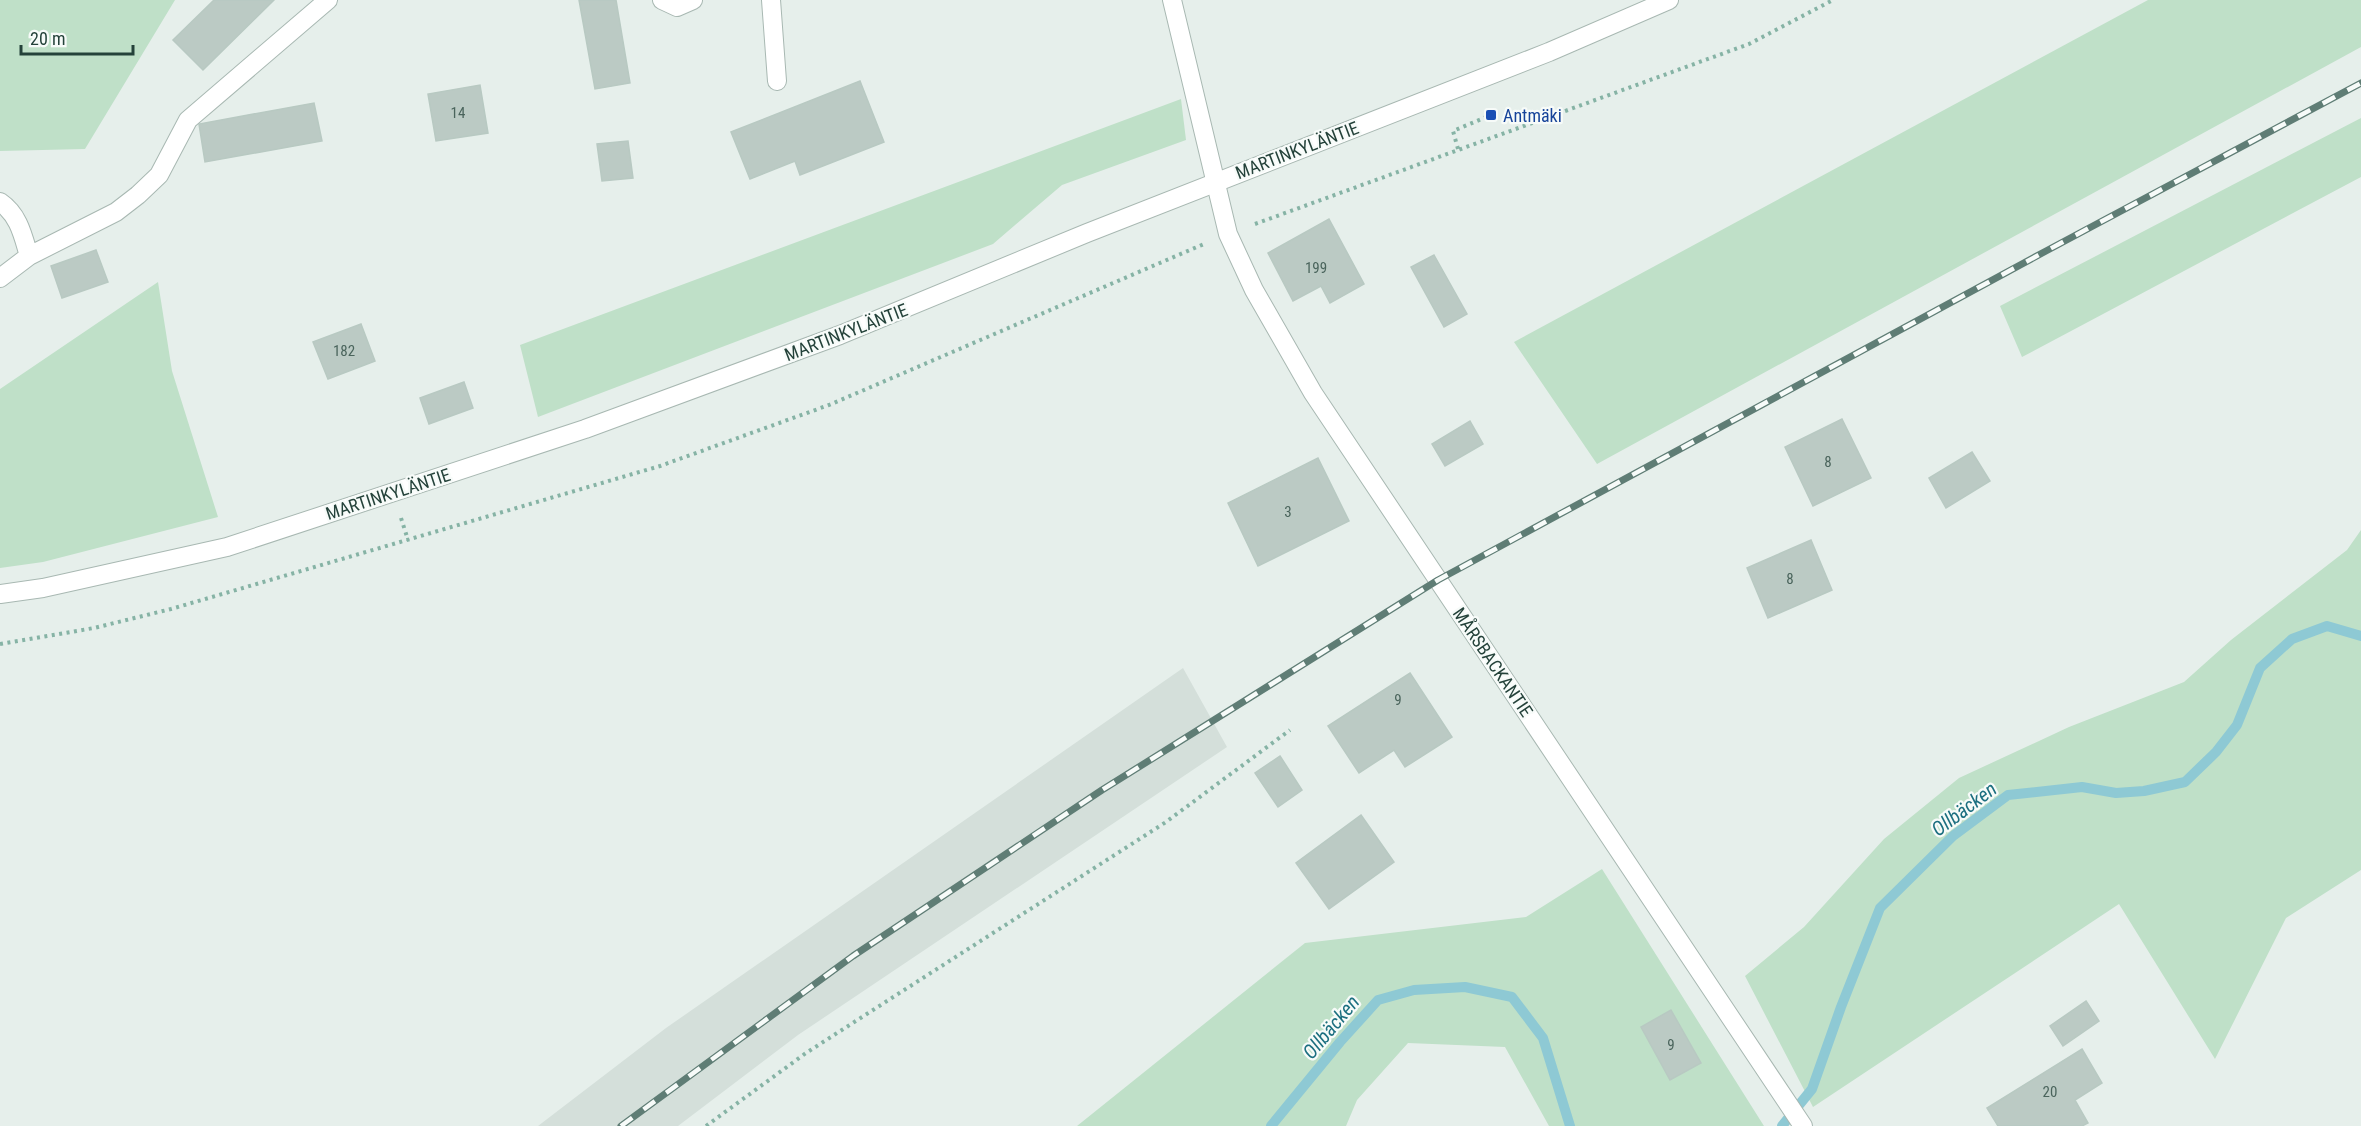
<svg xmlns="http://www.w3.org/2000/svg" width="2361" height="1126" font-family="'Roboto Condensed',sans-serif">
  <style>
    .built { fill: #d4dfda }
    .green { fill: #bfe0c8 }
    .lines { fill: none; stroke-linecap: round; stroke-linejoin: round }
    .stream { stroke: #8ec9d4; stroke-width: 10 }
    .building { fill: #bbcac4; stroke: #b8c9c2; stroke-width: 1.5 }
    .service-casing { stroke: #a8b8b2; stroke-width: 20 }
    .minor-casing { stroke: #a8b8b2; stroke-width: 20 }
    .tertiary-casing { stroke: #a8b8b2; stroke-width: 20 }
    .path { stroke: #86b3a5; stroke-width: 4; stroke-dasharray: 3 4.5; stroke-linecap: butt }
    .service { stroke: #fff; stroke-width: 18 }
    .minor { stroke: #fff; stroke-width: 18 }
    .tertiary { stroke: #fff; stroke-width: 18 }
    .rail-casing { stroke: #5f7d75; stroke-width: 7 }
    .rail { stroke: #f7fbf9; stroke-width: 4.5; stroke-dasharray: 14; stroke-linecap: butt }
    .transit-dot { fill: #1a4fb4; stroke: #f7fbf9; stroke-width: 2 }
    .labels { text-anchor: middle; dominant-baseline: central; stroke-width: 4.5; stroke-linejoin: round; paint-order: stroke }
    .number-label { font-size: 15px; fill: #4a645c }
    .transit-label { font-size: 18px; fill: #164399; stroke: #f7fbf9; text-anchor: start }
    .street-label { font-size: 18px; fill: #24423a; stroke: #f7fbf9 }
    .water-label { font-size: 20px; font-style: italic; fill: #1c6f80; stroke: #f7fbf9 }
  </style>
  <rect width="100%" height="100%" fill="#e6efeb"/>
  <path class="built" d="M1183,668L1227,747L798,1035L678,1126H538L666,1028Z"/>
  <path class="green" d="M0,0H175L85,149L0,151Z
    M2148,0H2361V47L1597,464L1514,342Z
    M1181,99L1186,140L1062,185L993,244L538,417L520,345Z
    M2361,118V177L2022,357L2000,306Z
    M158,282L172,371L218,517L43,562L0,568V389Z
    M2361,530V870L2286,918L2215,1059L2119,904L1813,1107L1745,976L1804,927L1884,839L1959,778L2069,727L2184,682L2231,640L2347,550Z
    M1602,869L1764,1126H1549L1505,1047L1408,1043L1357,1100L1346,1126H1077L1305,943L1526,917Z"/>
  <g class="lines">
    <path class="stream" d="M1271,1126L1340,1042L1378,1000L1414,990L1465,987L1512,997L1543,1038L1570,1126
      M1782,1126L1812,1089L1841,1007L1880,908L1953,836L2008,795L2082,787L2116,793L2144,791L2185,782L2216,752L2237,725L2260,668L2292,639L2327,626L2361,636"/>
  </g>
  <path class="building" d="M214,0H274L203,70L173,40Z
    M579,0H616L630,83L595,89Z
    M860,81L884,142L800,175L795,161L750,179L731,132Z
    M480,85L488,133L436,141L428,94Z
    M314,103L322,141L205,162L199,124Z
    M628,141L633,178L602,181L597,144Z
    M1329,219L1364,284L1330,303L1321,286L1293,301L1268,253Z
    M96,250L108,282L62,298L51,266Z
    M1434,255L1467,314L1444,327L1411,267Z
    M361,324L375,361L328,379L313,342Z
    M464,382L473,408L429,424L420,398Z
    M1842,419L1871,478L1813,506L1785,447Z
    M1470,421L1483,444L1445,466L1432,444Z
    M1972,452L1990,481L1946,508L1929,478Z
    M1318,458L1349,521L1258,566L1228,503Z
    M1811,540L1832,590L1768,618L1747,568Z
    M1410,673L1452,737L1405,767L1394,750L1359,773L1328,726Z
    M1280,756L1302,790L1278,807L1255,773Z
    M1361,815L1394,862L1329,909L1296,863Z
    M2086,1001L2099,1021L2063,1046L2050,1026Z
    M1671,1010L1701,1063L1670,1080L1641,1027Z
    M2082,1049L2102,1083L2075,1100L2088,1123L2082,1126H1998L1987,1108Z"/>
  <g class="lines">
    <defs>
      <path id="service" d="M662,0L677,7L693,0
        M771,0L777,81
        M0,202C19,215 23,236 29,256
        M0,278L29,256L116,212L138,195L159,175L188,120L328,0"/>
      <path id="minor" d="M1172,0L1228,234L1254,290L1313,393L1803,1126"/>
      <path id="tertiary" d="M0,594L43,588L227,547L585,429L840,335L1087,233L1549,52L1669,0"/>
    </defs>
    <use href="#service" class="service-casing"/>
    <use href="#minor" class="minor-casing"/>
    <use href="#tertiary" class="tertiary-casing"/>
    <path class="path" d="M1458,149L1453,131L1491,115
      M1255,224L1749,44L1833,0
      M401,518L408,540
      M0,644L94,628L171,609L660,466L829,405L1204,244
      M706,1126L806,1053L1166,822L1290,730"/>
    <use href="#service" class="service"/>
    <use href="#minor" class="minor"/>
    <use href="#tertiary" class="tertiary"/>
    <defs>
      <path id="rail" d="M621,1126L853,956L1102,790L1438,580L2046,251L2361,83"/>
    </defs>
    <use href="#rail" class="rail-casing"/>
    <use href="#rail" class="rail"/>
  </g>
  <rect class="transit-dot" x="1485" y="109" width="12" height="12" rx="3"/>
  <g class="labels">
    <g class="number-label">
      <text x="458" y="113">14</text>
      <text x="1316" y="268">199</text>
      <text x="344" y="351">182</text>
      <text x="1828" y="462">8</text>
      <text x="1288" y="512">3</text>
      <text x="1790" y="579">8</text>
      <text x="1398" y="700">9</text>
      <text x="1671" y="1045">9</text>
      <text x="2050" y="1092">20</text>
    </g>
    <g class="transit-label">
      <text x="1503" y="115">Antmäki</text>
    </g>
    <g class="street-label">
      <text transform="translate(1297 150) rotate(-21)">MARTINKYLÄNTIE</text>
      <text transform="translate(846 332) rotate(-21)">MARTINKYLÄNTIE</text>
      <text transform="translate(388 494) rotate(-18)">MARTINKYLÄNTIE</text>
      <text transform="translate(1493 662) rotate(56)">MÅRSBACKANTIE</text>
    </g>
    <g class="water-label">
      <text transform="translate(1964 809) rotate(-37)">Ollbäcken</text>
      <text transform="translate(1331 1027) rotate(-50)">Ollbäcken</text>
    </g>
  </g>
  <path d="M21 45v9h112v-9" fill="none" stroke="#24423a" stroke-width="3"/>
  <text x="30" y="45" font-size="18" fill="#24423a" stroke="#f7fbf9" stroke-width="4.5" paint-order="stroke">20 m</text>
</svg>
